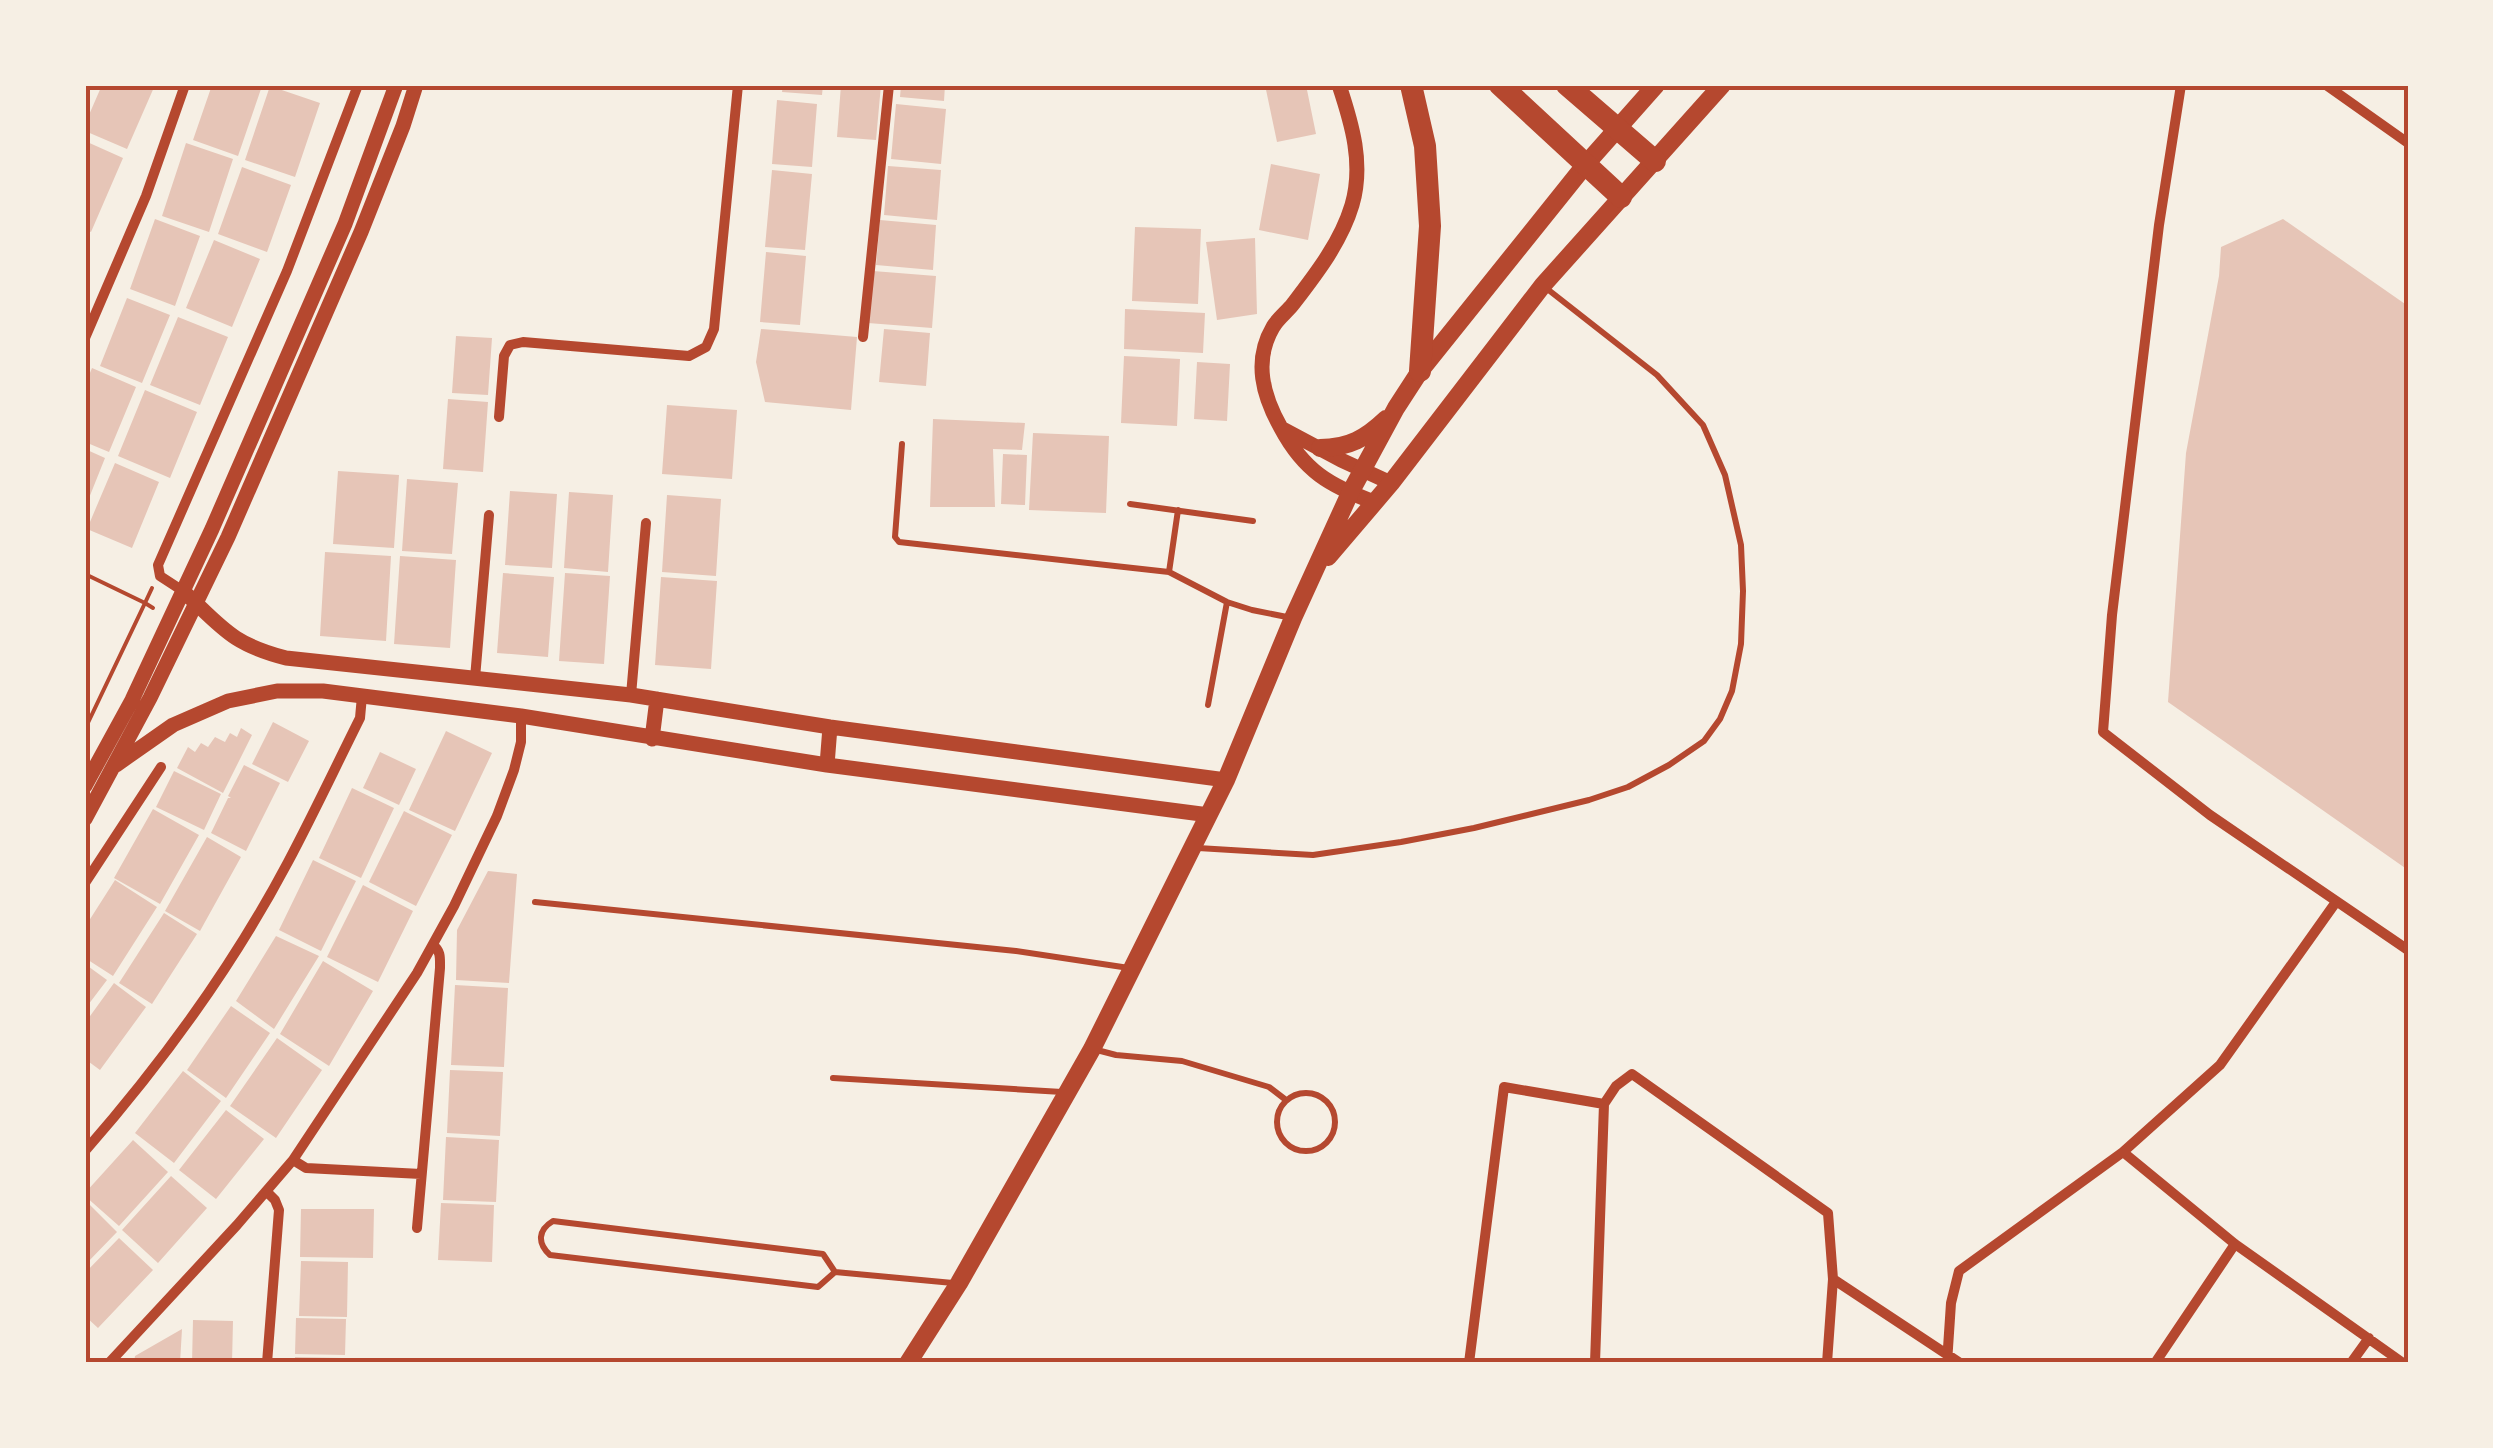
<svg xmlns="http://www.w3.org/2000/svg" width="2493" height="1448" font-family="Barlow,sans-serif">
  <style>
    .building { fill: #e6c5b7 }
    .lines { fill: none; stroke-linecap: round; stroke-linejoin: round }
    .path { stroke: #b5482f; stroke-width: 4 }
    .service { stroke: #b5482f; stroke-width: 6 }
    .minor { stroke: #b5482f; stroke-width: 10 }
    .tertiary { stroke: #b5482f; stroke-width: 15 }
    .secondary { stroke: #b5482f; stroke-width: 18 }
    .motorway { stroke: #b5482f; stroke-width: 22 }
    .neatline { fill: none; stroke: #b5482f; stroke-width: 4 }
  </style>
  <rect width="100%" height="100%" fill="#f6efe4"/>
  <path class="building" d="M102,85H155L127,149L85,131V124Z
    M212,85L262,86L238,156L193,140Z
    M783,85H823L822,95L782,92Z
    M841,85H881L876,140L837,137Z
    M901,85H945L944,101L900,97Z
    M1265,85H1306L1316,134L1277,142Z
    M270,86L320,103L295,177L245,160Z
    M777,100L817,104L812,167L772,164Z
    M896,104L946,109L941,164L891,159Z
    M85,141L123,158L91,232L85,229Z
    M186,143L233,159L209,232L162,216Z
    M1271,164L1320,174L1308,240L1259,230Z
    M888,166L941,170L937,220L884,215Z
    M242,167L291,185L267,252L218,234Z
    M772,170L812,174L805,250L765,247Z
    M155,219L200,236L175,306L130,289Z
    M2283,219L2408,306V870L2168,702L2186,453L2219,276L2221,247Z
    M880,220L936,225L933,270L876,265Z
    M1135,227L1201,229L1198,304L1132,301Z
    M1255,238L1257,314L1217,320L1206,242Z
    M214,240L260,259L232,327L186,308Z
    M766,252L806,256L800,325L760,322Z
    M873,271L936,276L932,328L868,323Z
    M127,298L170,315L142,383L100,366Z
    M1125,309L1205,313L1203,353L1124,349Z
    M178,317L228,337L200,405L150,385Z
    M761,329L857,337L851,410L765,402L756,362Z
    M884,329L930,333L926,386L879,382Z
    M456,336L492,338L488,395L452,393Z
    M1124,356L1180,359L1177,426L1121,423Z
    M1197,362L1230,364L1227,421L1194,419Z
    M92,368L136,387L109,452L85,442V385Z
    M145,390L197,412L170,478L118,456Z
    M448,399L488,402L483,472L443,469Z
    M667,405L737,410L732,479L662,474Z
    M933,419L1025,423L1022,450L993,449L995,507H930Z
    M1033,433L1109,436L1106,513L1029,510Z
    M85,449L105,458L85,508Z
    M1003,454L1027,455L1025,505L1001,504Z
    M115,463L159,482L132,548L87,529Z
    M338,471L399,475L394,548L333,544Z
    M407,479L458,483L452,554L402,551Z
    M510,491L557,494L552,568L505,565Z
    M569,492L613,495L608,572L564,568Z
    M667,495L721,499L716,576L662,572Z
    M325,552L391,556L386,641L320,636Z
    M400,556L456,560L450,648L394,644Z
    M503,573L554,577L548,657L497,653Z
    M565,573L610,576L604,664L559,661Z
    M661,577L717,581L711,669L655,665Z
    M273,722L309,741L288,782L252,764Z
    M241,728L252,735L223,793L177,768L188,747L195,752L201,743L208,747L215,737L225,742L230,733L237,737Z
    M446,731L492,753L455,831L409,810Z
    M380,752L416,769L399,805L363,788Z
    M244,765L280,783L246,851L211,833L228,798H231L228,796Z
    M174,771L221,794L204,830L156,807Z
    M352,788L394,808L361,878L319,858Z
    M153,809L199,835L160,904L114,878Z
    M404,811L452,835L416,906L369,882Z
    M207,837L241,857L200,931L165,911Z
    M313,860L356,881L321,951L279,930Z
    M488,871L517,874L509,983L456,980L457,930Z
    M115,880L157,907L113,976L85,958V927Z
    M363,885L413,911L378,982L327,957Z
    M164,913L197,934L152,1004L119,983Z
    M276,936L319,956L274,1029L236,1001Z
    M323,961L373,991L329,1066L280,1034Z
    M85,964L107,980L85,1009Z
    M114,983L146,1007L100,1070L85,1059V1023Z
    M455,985L508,988L504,1067L451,1065Z
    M231,1006L270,1033L226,1098L187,1070Z
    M277,1038L322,1070L276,1138L230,1106Z
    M450,1070L503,1072L500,1136L447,1133Z
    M183,1071L221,1101L174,1163L135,1133Z
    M226,1110L264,1139L216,1199L179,1170Z
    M446,1137L499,1140L496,1202L443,1200Z
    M133,1140L168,1172L119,1226L85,1196V1193Z
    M171,1176L207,1208L158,1263L122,1230Z
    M85,1200L117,1232L85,1265Z
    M441,1203L494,1205L492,1262L438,1260Z
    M301,1209H374L373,1258L300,1257Z
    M119,1238L153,1270L98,1328L85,1316V1273Z
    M301,1261L348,1262L347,1317L299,1316Z
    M296,1318L346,1319L345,1355L295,1354Z
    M193,1320L233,1321L232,1363H192Z
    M182,1329L180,1363H134L135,1356Z
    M295,1357L342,1358V1363H295Z"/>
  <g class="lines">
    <path class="path" d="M85,574L145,603L85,729
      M152,588L145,603L153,608"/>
    <path class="service" d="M902,444L895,537L899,542L1169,572L1227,602L1252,610L1292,618
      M1130,504L1253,521
      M1169,572L1178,510
      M1208,705L1227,602
      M1198,848L1313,855L1401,842L1474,828L1589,800L1628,787L1669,765L1704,741L1720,719L1732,691L1741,644L1743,591L1741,545L1725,475L1703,425L1657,375L1546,288
      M535,902L1016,951L1129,968
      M1093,1049L1116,1055L1182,1061L1269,1087L1286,1100
      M833,1078L1062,1092
      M1277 1122a29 29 0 1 1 58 0a29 29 0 1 1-58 0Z
      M835,1272L823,1254L553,1221C538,1230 537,1243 550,1255L818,1287L835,1272L953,1283"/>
    <path class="minor" d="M2181,85L2159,225L2112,615L2103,732L2210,815L2408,950
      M2326,85L2408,143
      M863,337L889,85
      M85,338L146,196L185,85
      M499,417L504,356L510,345L523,342L689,356L706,347L714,329L738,85
      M183,591L160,576L158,565L287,271L358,85
      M475,678L489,515
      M631,695L646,523
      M85,883L161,767
      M85,1151C162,1063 233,966 288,862C313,815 336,766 360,718L362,696
      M2123,1152L2220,1065L2336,902
      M293,1160L306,1168L421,1174
      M267,1192L275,1200L279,1210L267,1363
      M417,1228L440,968C440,958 441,951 433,945
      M109,1363L237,1225L293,1160L417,973L454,906L497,816L514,770L521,742V716
      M1469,1363L1504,1087L1604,1104
      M1595,1363L1604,1104L1616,1086L1632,1074L1828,1213L1833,1279
      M1827,1363L1833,1279L1960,1363
      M1947,1363L1951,1303L1959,1271L2123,1152L2235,1244L2403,1363
      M2155,1363L2235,1244
      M2351,1363L2369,1338"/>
    <path class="tertiary" d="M1339,85C1352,124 1364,164 1352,205C1341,242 1316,274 1293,304C1287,312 1278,318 1273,327C1253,361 1263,396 1281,428C1304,471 1330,486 1374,502
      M1281,428L1341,460L1391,483
      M183,591C222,627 231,644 286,658L631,695L830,727L1226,780
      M652,739L657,699
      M116,765L173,725L228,701L277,691H323L521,716L827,765L1209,815
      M827,765L830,727
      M85,786L132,700L212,529L345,224L396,85
      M85,819L150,698L228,537L361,232L403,126L416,85"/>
    <path class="secondary" d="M1320,448C1349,448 1366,438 1386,419
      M1328,557L1391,483L1543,285L1722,85
      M908,1363L959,1283L1092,1049L1226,780L1293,618L1350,493L1396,408L1420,371L1586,164L1656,85"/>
    <path class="motorway" d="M1411,85L1425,146L1430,226L1420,371
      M1500,85L1621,197
      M1567,85L1655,161"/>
  </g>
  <rect width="2493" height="1448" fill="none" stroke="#f6efe4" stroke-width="175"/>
  <rect x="88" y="88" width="2318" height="1272" class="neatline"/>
</svg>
